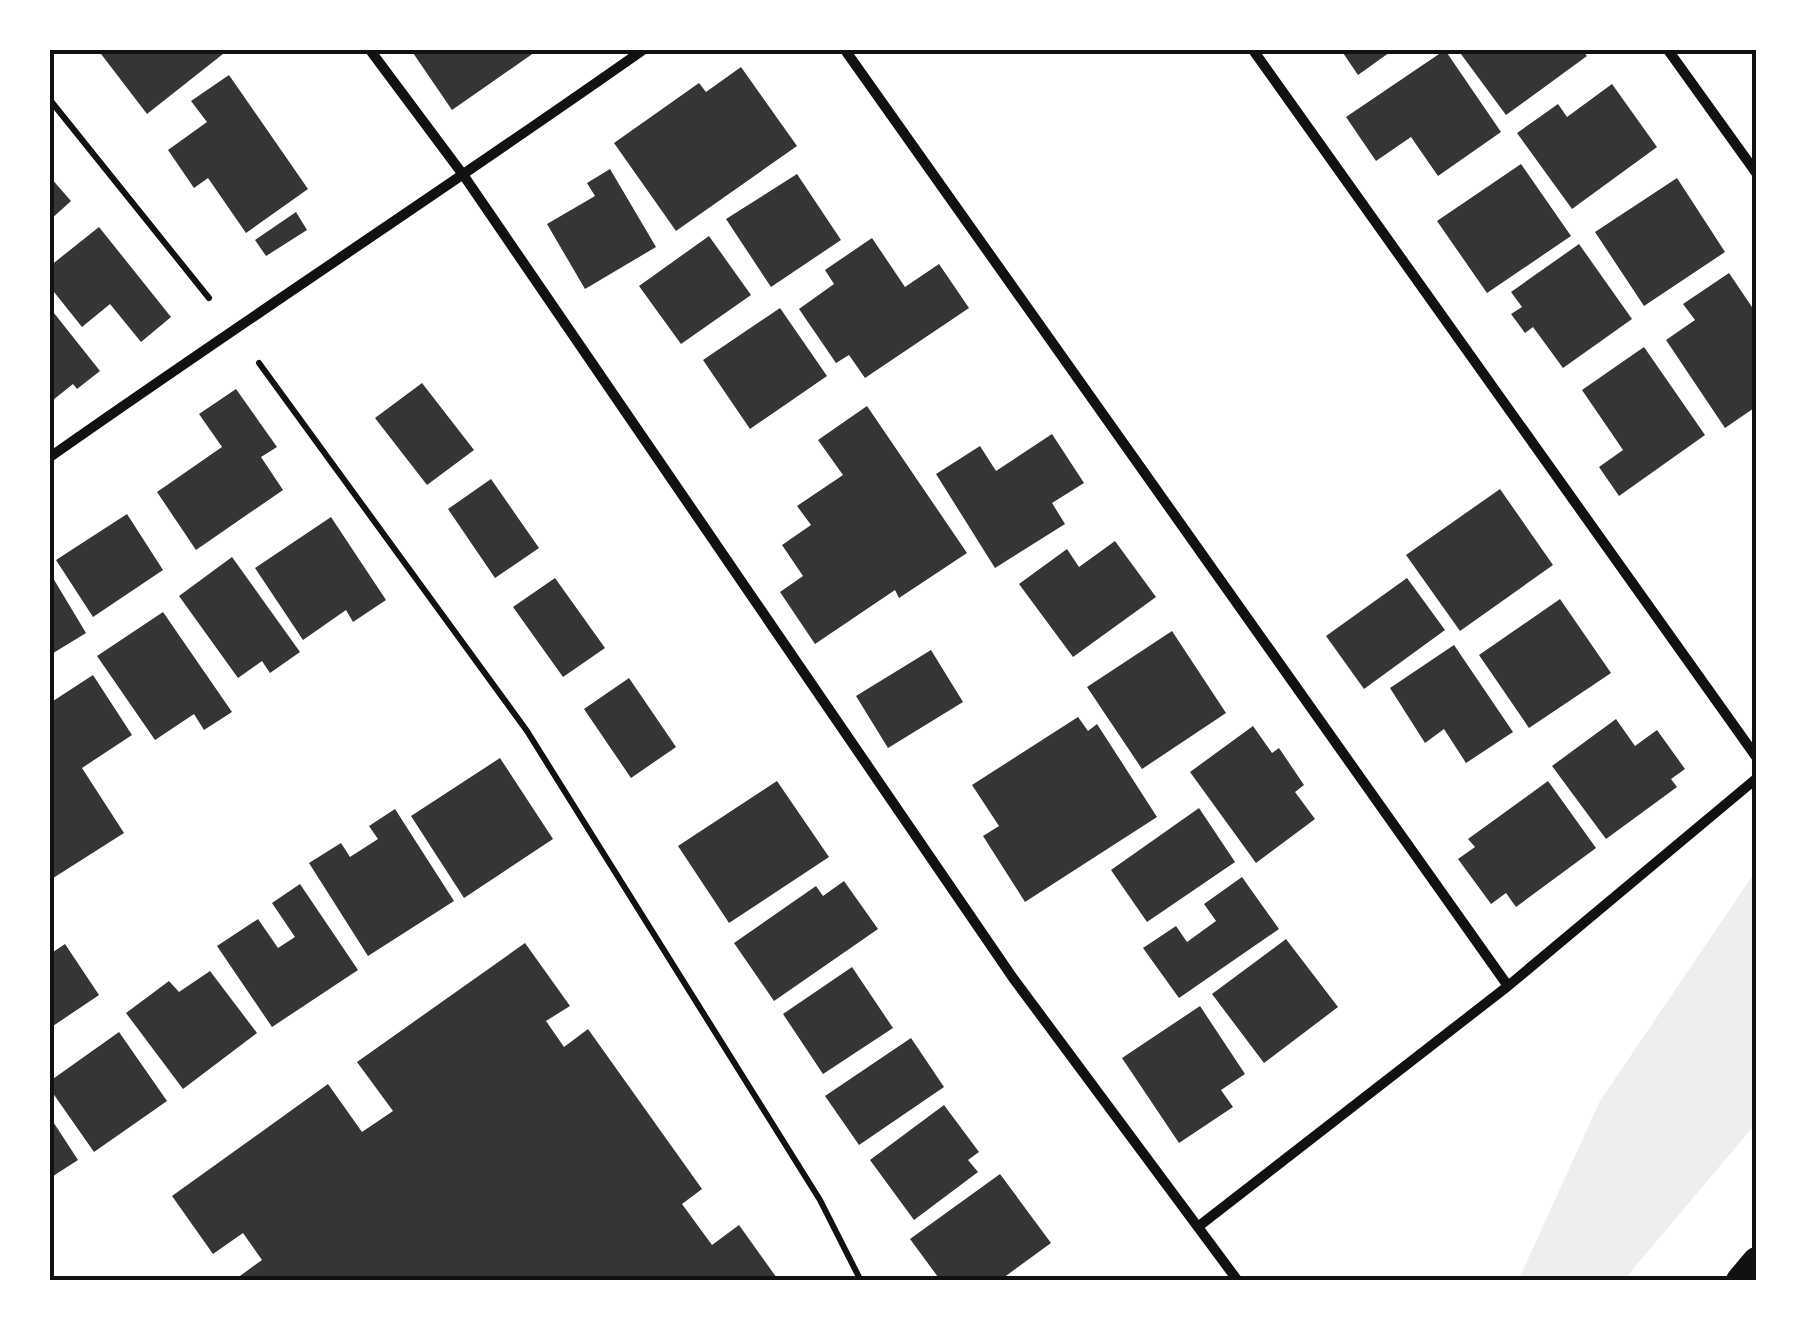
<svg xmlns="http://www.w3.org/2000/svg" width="1807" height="1331" font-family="Montserrat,sans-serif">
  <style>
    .green { fill: #eee }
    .building { fill: #353535 }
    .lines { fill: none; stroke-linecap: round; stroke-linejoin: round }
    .path { stroke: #111; stroke-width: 6 }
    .minor { stroke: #111; stroke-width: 10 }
    .motorway { stroke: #111; stroke-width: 30 }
    .neatline { fill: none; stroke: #111; stroke-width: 4 }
  </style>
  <rect width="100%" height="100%" fill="#fff"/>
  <path class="green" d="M1757,869V1122L1623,1281H1518L1600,1101Z"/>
  <path class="building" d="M98,50H228L147,114Z
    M411,50H538L452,110Z
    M1341,50H1393L1358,75Z
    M1445,50L1501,132L1438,176L1411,137L1376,161L1346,117Z
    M1458,50H1582L1587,56L1506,115Z
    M741,67L797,146L676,231L614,143L699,83L706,92Z
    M229,75L308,189L246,233L208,178L194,188L168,150L207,122L191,101Z
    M1612,84L1657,147L1572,209L1517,133L1558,104L1567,117Z
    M1521,164L1571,236L1487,293L1437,221Z
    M610,169L656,247L585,289L547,224L595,196L587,183Z
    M797,174L841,240L771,287L726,219Z
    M50,177L71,201L50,220Z
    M1677,178L1725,252L1644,306L1595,232Z
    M296,212L307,230L266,256L255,240Z
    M99,227L171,317L141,342L110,304L82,327L50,287V266Z
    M709,236L751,295L681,344L639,286Z
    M872,238L905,287L939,264L969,308L865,378L849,355L836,363L799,309L834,284L825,270Z
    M1579,244L1632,319L1563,368L1533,327L1525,333L1511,314L1522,307L1511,292Z
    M1729,273L1752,307L1757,303V406L1725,428L1666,340L1695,320L1683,304Z
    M50,308L100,371L77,389L73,384L53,400L50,396Z
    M780,308L827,376L750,429L703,360Z
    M1644,347L1705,435L1619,496L1599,467L1623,450L1582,390Z
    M422,383L474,450L427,485L375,418Z
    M236,389L277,447L261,457L283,490L196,550L157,492L222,447L199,414Z
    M867,406L967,553L899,598L895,590L815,644L780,592L803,576L782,545L811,525L797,506L843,475L818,440Z
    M1052,434L1084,483L1052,503L1065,524L995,568L936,474L980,446L996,471Z
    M491,479L539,548L495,578L448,509Z
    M1500,489L1553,565L1460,631L1406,555Z
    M127,514L163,570L93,617L56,560Z
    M331,517L386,600L353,622L346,610L303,640L255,568Z
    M1115,541L1156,597L1073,657L1019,584L1067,549L1079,567Z
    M232,557L300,652L270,673L262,661L238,678L179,596Z
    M50,573L86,633L50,655Z
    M555,578L605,648L563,677L513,607Z
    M1407,578L1445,630L1364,689L1326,636Z
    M1560,599L1611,673L1529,728L1479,655Z
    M163,612L232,712L204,730L194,714L155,740L97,656Z
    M1172,631L1226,713L1142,769L1087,687Z
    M1454,645L1513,732L1466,763L1444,729L1425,743L1390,688Z
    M931,650L963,702L888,748L856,696Z
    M93,675L132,735L82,768L124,833L50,880V703Z
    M629,678L676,747L631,778L584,709Z
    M1078,717L1088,731L1097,724L1157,817L1025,902L983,836L999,826L972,785Z
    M1616,719L1635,746L1657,730L1685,769L1671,779L1677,787L1606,839L1552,766Z
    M1253,726L1272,753L1279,748L1304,785L1295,792L1315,819L1256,863L1190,772Z
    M500,758L553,839L464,898L411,816Z
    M777,781L829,857L729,923L678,846Z
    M1548,781L1596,848L1516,907L1506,893L1491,904L1458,859L1475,847L1468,839Z
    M1199,808L1235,862L1147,922L1111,870Z
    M395,809L454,901L368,956L309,863L341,843L350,857L378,839L369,826Z
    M1242,877L1279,929L1179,998L1143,948L1176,926L1187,942L1216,921L1204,904Z
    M844,881L878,929L774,1001L734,943L816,886L823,896Z
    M300,884L358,970L272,1027L217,946L258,919L278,948L295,937L272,903Z
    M1286,939L1338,1007L1264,1063L1212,994Z
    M525,943L570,1006L546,1021L564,1047L588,1029L702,1189L682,1204L712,1245L739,1225L779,1281H233L262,1260L243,1233L213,1254L172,1196L328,1084L362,1132L393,1111L357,1062Z
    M65,944L99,995L50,1028V954Z
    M852,967L893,1028L823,1074L783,1014Z
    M210,971L257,1033L183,1089L126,1013L169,981L179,992Z
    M1200,1006L1245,1074L1221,1090L1233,1107L1179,1143L1122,1058Z
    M119,1032L167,1101L94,1152L50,1089V1081Z
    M911,1038L944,1087L859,1145L825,1096Z
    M944,1105L979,1152L968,1160L978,1172L914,1220L870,1160Z
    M50,1117L78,1160L50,1178Z
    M1000,1174L1051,1243L999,1281H932L938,1277L910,1239Z"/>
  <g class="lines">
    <path class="path" d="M50,100L209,298
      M259,363L527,731L820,1200L861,1281"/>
    <path class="minor" d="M370,50L464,176L1013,978L1238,1281
      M845,50L1508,986
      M1253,50L1757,758
      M1668,50L1757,174
      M50,457C246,319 447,188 643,50
      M1199,1226L1508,986L1757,778"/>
    <path class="motorway" d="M1741,1281L1757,1262"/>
  </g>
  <rect width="1807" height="1331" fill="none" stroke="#ffffff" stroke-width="105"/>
  <rect x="52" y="52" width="1702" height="1226" class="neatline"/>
</svg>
